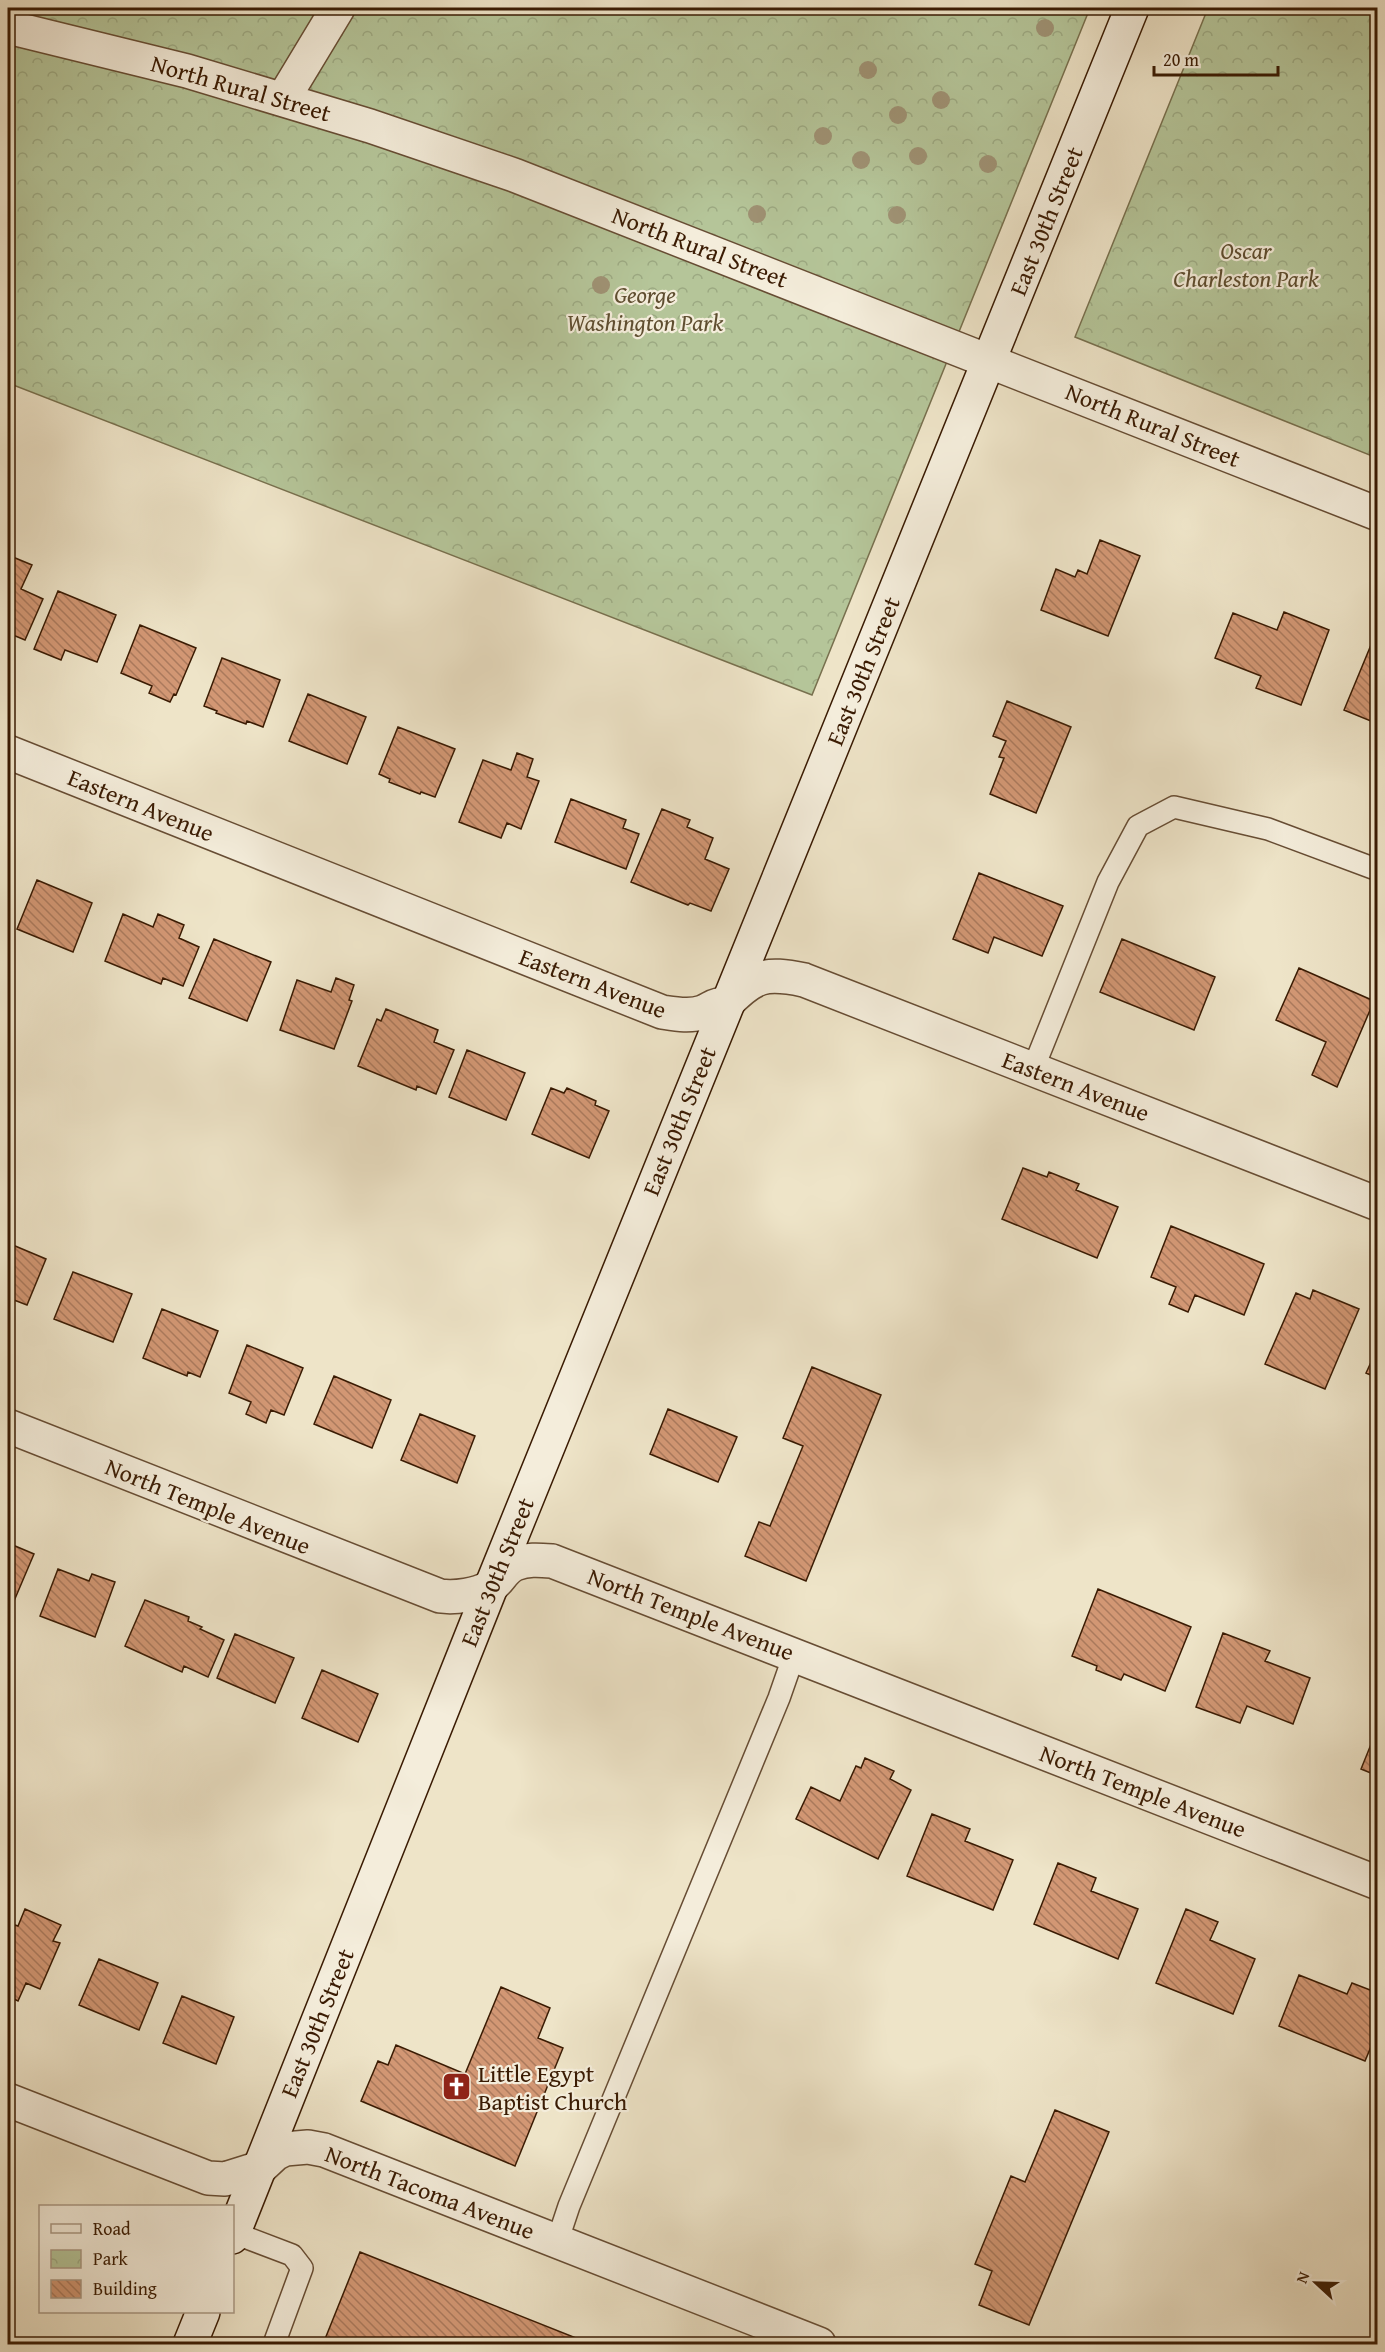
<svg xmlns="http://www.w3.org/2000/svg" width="1385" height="2352" font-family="'Gentium Book Plus',serif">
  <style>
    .park { fill: url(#park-crowns); stroke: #78704e; stroke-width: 1.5 }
    .building { fill: url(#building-back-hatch); stroke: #3a1b03; stroke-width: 1.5 }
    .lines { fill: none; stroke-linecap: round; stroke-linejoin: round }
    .lane-casing { stroke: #674d34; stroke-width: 24 }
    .street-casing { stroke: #674d34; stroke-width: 36 }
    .secondary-casing { stroke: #3a1b03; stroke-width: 36 }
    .lane { stroke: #f4eddb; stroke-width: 21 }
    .street { stroke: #f4eddb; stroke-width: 33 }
    .secondary { stroke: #f4eddb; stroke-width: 33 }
    .tree { fill: #9f9274 }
    .labels { text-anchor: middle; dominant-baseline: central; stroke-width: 4.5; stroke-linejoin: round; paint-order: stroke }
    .street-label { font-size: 24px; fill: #3a1b03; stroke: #f4eddb }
    .park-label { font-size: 24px; font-style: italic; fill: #5f4e30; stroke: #f4eddb }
    .poi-label { font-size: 24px; fill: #3a1b03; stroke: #f4eddb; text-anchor: start }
  </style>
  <defs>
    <pattern id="park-crowns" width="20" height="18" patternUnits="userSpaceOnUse" patternTransform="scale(1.5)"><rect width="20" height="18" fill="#b5c599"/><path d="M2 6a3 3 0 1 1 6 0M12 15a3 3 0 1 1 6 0" fill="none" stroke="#9ca982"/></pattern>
    <pattern id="building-back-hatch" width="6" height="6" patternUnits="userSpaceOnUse" patternTransform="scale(1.5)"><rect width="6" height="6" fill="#d29774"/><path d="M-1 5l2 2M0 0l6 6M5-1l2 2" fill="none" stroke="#ab7a5d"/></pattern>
  </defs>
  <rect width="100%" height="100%" fill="#eee4c8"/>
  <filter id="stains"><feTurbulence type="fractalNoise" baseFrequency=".00333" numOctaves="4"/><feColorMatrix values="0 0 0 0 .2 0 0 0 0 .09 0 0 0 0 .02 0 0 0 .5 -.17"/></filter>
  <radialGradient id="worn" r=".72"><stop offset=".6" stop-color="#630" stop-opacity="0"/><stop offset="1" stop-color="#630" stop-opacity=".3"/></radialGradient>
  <path class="park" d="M8,8H1090L812,695L8,383Z
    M1208,8H1377V458L1075,337Z"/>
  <path class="building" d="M1100,540L1140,556L1108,636L1041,610L1056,569L1075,577L1078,570L1087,574Z
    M8,555L32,565L21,589L43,599L25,640L8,633Z
    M58,591L116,615L97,662L65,650L61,660L34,649Z
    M1284,612L1329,630L1301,705L1256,688L1261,676L1215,658L1233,613L1277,630Z
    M140,625L196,648L176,695L174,694L170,702L149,693L152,686L121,673Z
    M1371,645L1378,647V724L1344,710Z
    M222,658L280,680L263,727L247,721L246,724L216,713L217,711L204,706Z
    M308,694L366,717L347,764L289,741Z
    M1007,701L1071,727L1036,813L990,794L1004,758L999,757L1006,741L993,736Z
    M398,727L455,749L435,797L421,792L420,794L389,782L390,779L379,774Z
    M517,753L533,759L527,777L539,781L521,829L507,823L501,838L459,822L483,760L511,770Z
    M571,799L626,820L623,828L639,834L626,869L555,842Z
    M662,809L690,820L687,827L713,838L705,859L729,869L711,911L690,903L688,905L631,882Z
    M979,873L1063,906L1042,956L994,937L988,953L953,939Z
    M37,880L92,903L73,952L17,929Z
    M123,914L153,927L158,914L184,925L179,938L199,947L183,986L163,978L161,984L105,961Z
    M214,939L271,962L247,1021L189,998Z
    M1122,939L1215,977L1194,1030L1100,992Z
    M1299,968L1374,1001L1337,1087L1312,1075L1326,1042L1276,1020Z
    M336,978L354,985L349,1000L352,1001L334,1049L280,1030L297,980L331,992Z
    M386,1009L438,1030L434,1042L454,1050L436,1094L417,1086L416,1090L358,1066L377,1019L381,1021Z
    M467,1050L525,1073L506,1120L449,1097Z
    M551,1088L564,1093L567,1088L596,1101L595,1105L609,1111L589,1158L532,1134Z
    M1023,1168L1047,1177L1049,1172L1079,1184L1076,1190L1118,1207L1097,1258L1002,1219Z
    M1171,1226L1264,1264L1244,1315L1195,1295L1188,1312L1169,1304L1176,1287L1151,1277Z
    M8,1243L46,1259L27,1305L14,1300L12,1304L8,1302Z
    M73,1272L132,1294L113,1342L54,1319Z
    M1313,1290L1359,1309L1325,1389L1265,1364L1296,1293L1310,1299Z
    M162,1309L218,1331L200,1377L188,1372L187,1376L143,1358Z
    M247,1345L303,1368L284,1415L271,1410L266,1423L246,1414L251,1402L229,1393Z
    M1378,1347V1378L1366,1373Z
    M812,1367L881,1395L806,1581L745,1556L759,1522L770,1526L803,1446L783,1438Z
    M334,1376L391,1400L372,1448L314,1424Z
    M668,1409L737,1437L718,1482L650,1454Z
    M420,1414L475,1436L457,1483L401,1460Z
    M8,1543L34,1554L14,1601L8,1598Z
    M58,1569L89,1581L92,1574L115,1582L95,1637L40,1616Z
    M1098,1589L1191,1627L1165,1691L1124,1674L1121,1680L1096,1670L1097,1666L1072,1656Z
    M145,1600L189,1617L188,1621L202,1627L200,1629L224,1640L208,1677L184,1666L182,1672L125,1646Z
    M1223,1633L1270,1651L1265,1661L1310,1678L1293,1724L1247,1706L1240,1723L1196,1707Z
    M235,1634L294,1658L275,1703L217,1678Z
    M322,1670L378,1694L358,1742L302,1718Z
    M1378,1727V1776L1361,1769Z
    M865,1758L894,1771L890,1779L911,1790L878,1859L796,1819L811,1787L840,1801L856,1766L861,1768Z
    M932,1814L970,1829L965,1841L1013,1860L993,1910L907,1876Z
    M1058,1863L1096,1878L1091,1891L1138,1909L1118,1959L1034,1924Z
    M25,1909L61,1925L53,1941L60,1943L40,1989L26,1983L18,2001L8,1996V1989L12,1977L8,1975V1943L15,1925L18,1926Z
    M1186,1909L1218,1922L1210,1940L1255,1959L1233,2014L1156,1983Z
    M99,1959L158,1983L139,2030L79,2005Z
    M1299,1975L1347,1994L1352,1983L1378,1993V2030L1365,2061L1279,2026Z
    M501,1987L550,2008L538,2038L563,2048L515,2166L361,2101L378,2061L388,2065L396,2045L465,2074Z
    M182,1996L234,2017L216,2064L163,2043Z
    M1055,2110L1109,2132L1029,2325L979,2305L992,2271L975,2264L1011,2176L1025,2182Z
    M360,2252L591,2344H323Z"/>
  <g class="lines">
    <defs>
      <path id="lane" d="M1033,1069L1108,882L1138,826L1174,807L1268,829L1378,870
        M234,2233L292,2255L302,2268L274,2344
        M557,2242L569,2206L779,1698L794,1655"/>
      <path id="street" d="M8,27L187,71L370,126L514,175L1378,514
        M283,99L338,8
        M8,752L662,1012C675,1014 690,1017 703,1012C713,1008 714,1004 726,1004C754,975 765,972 804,980L1378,1204
        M8,1426L440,1596C455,1598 478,1595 490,1587C500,1581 503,1569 515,1564C527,1559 539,1560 552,1561L1378,1883
        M8,2100L208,2178L225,2179L260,2168L275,2154L285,2149L308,2147L324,2150L819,2344"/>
      <path id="secondary" d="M232,2237L491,1587L1132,8
        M190,2344L203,2312"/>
    </defs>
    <use href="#lane" class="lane-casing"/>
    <use href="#street" class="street-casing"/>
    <use href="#secondary" class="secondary-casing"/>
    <use href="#lane" class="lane"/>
    <use href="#street" class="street"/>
    <use href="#secondary" class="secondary"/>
  </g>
  <g class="tree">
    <circle cx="1045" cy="28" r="9"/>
    <circle cx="868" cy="70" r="9"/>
    <circle cx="941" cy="100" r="9"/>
    <circle cx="898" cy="115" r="9"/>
    <circle cx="823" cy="136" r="9"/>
    <circle cx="918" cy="156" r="9"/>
    <circle cx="861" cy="160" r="9"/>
    <circle cx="988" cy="164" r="9"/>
    <circle cx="757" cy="214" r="9"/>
    <circle cx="897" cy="215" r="9"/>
    <circle cx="601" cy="285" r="9"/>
  </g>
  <defs>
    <symbol id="church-square" viewBox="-11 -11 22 22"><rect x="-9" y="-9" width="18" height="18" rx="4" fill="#8f2418" stroke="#f4eddb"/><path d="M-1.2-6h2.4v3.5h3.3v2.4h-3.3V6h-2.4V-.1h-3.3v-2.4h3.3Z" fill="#fff"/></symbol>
  </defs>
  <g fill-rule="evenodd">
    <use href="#church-square" x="440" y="2070" width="33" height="33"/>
  </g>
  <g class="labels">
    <g class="street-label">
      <text transform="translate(241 88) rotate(16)">North Rural Street</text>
      <text transform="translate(1046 221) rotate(-68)">East 30th Street</text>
      <text transform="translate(700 247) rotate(21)">North Rural Street</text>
      <text transform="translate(1153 425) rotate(22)">North Rural Street</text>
      <text transform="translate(863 671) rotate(-68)">East 30th Street</text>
      <text transform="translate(141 805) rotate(22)">Eastern Avenue</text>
      <text transform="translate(593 983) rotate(21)">Eastern Avenue</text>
      <text transform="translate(1076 1086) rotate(21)">Eastern Avenue</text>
      <text transform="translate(679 1121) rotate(-68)">East 30th Street</text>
      <text transform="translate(208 1506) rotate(22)">North Temple Avenue</text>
      <text transform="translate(497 1572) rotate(-68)">East 30th Street</text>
      <text transform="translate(691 1614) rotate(21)">North Temple Avenue</text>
      <text transform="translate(1143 1791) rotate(21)">North Temple Avenue</text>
      <text transform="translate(317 2023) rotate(-68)">East 30th Street</text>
      <text transform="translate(430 2192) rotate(21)">North Tacoma Avenue</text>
    </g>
    <g class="park-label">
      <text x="1246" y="250">Oscar<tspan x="1246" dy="28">Charleston Park</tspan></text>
      <text x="645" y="294">George<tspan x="645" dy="28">Washington Park</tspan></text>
    </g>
    <g class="poi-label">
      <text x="478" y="2073">Little Egypt<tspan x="478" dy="28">Baptist Church</tspan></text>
    </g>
  </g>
  <rect width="1385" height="2352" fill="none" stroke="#eee4c8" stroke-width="30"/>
  <rect x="9" y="9" width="1367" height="2334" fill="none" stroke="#3a1b03" stroke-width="3"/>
  <rect x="15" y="15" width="1355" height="2322" fill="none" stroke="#3a1b03" stroke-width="1.5"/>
  <rect x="39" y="2205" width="195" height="108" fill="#f4eddb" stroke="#aa9985" stroke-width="1.5"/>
  <rect x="51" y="2224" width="30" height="9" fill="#f4eddb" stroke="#aa9985" stroke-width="1.5"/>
  <text x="93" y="2235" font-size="18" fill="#3a1b03">Road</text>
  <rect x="51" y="2250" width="30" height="18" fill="url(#park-crowns)" stroke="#aa9985" stroke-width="1.5"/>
  <text x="93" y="2265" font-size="18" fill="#3a1b03">Park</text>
  <rect x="51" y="2280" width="30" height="18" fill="url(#building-back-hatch)" stroke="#aa9985" stroke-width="1.5"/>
  <text x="93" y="2295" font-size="18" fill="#3a1b03">Building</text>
  <g transform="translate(1316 2283) rotate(292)" stroke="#f4eddb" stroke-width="4.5" paint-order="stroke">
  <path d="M0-4.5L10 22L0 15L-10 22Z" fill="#3a1b03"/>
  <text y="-9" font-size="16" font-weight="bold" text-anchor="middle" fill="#3a1b03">N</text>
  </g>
  <path d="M1154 66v9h124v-9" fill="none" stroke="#3a1b03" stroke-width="3"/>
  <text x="1163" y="66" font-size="18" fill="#3a1b03" stroke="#f4eddb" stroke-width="4.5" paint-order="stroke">20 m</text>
  <rect width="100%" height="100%" filter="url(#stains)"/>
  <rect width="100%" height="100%" fill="url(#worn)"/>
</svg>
